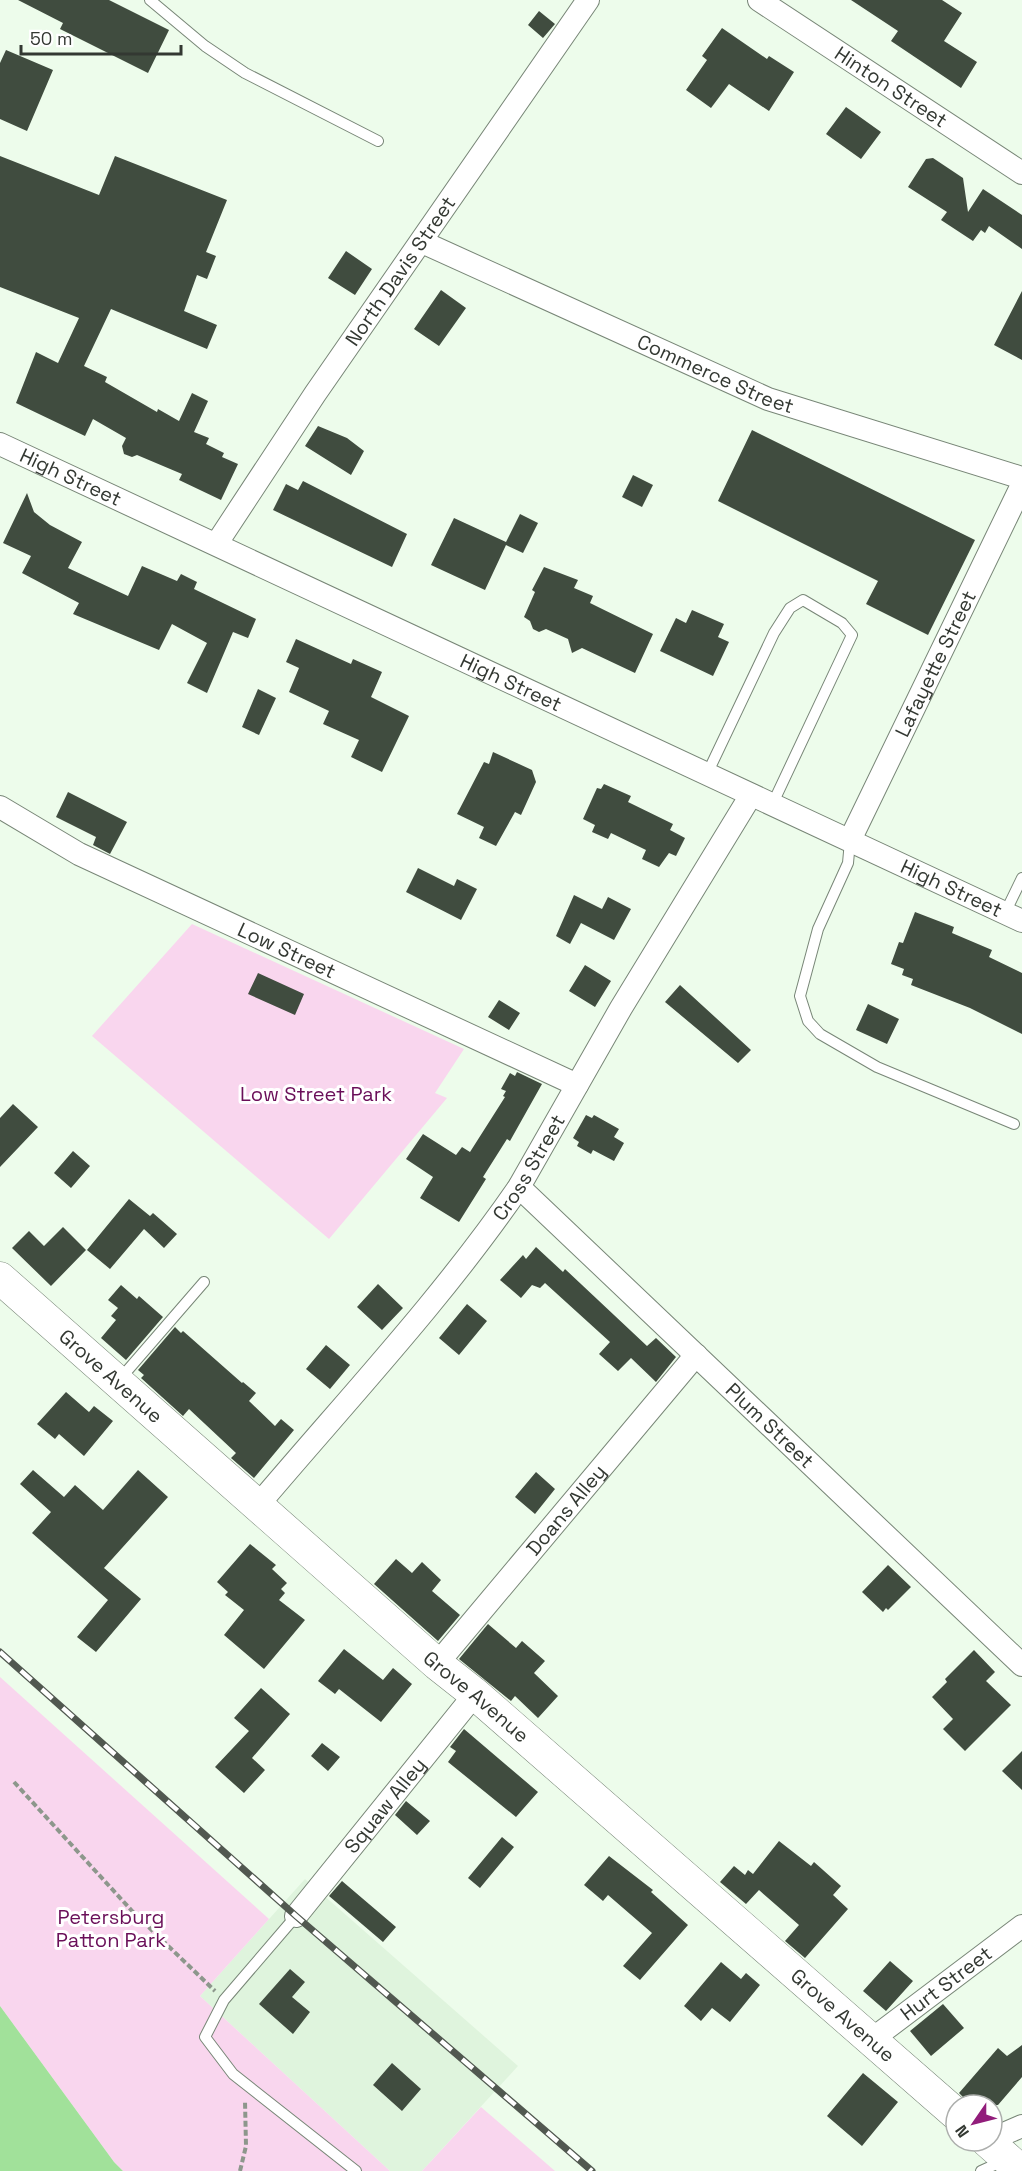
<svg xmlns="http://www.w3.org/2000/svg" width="1022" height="2171" font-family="'Space Grotesk',sans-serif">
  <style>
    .built { fill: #dff4dd }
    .green { fill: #f9d6ee }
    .water { fill: #a1e19a }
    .building { fill: #404c3f }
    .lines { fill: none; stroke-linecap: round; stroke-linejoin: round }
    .lane-casing { stroke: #788677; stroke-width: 12 }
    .street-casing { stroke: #788677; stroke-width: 24 }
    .secondary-casing { stroke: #788677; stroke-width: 33 }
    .path { stroke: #8d978c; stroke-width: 4; stroke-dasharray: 6 3; stroke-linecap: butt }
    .lane { stroke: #fff; stroke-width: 10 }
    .street { stroke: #fff; stroke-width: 22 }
    .secondary { stroke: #fff; stroke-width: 32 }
    .rail-casing { stroke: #515850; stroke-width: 7 }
    .rail { stroke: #fff; stroke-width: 4.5; stroke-dasharray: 14; stroke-linecap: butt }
    .labels { text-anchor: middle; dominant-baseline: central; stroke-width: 6; stroke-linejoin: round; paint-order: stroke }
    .street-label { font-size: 20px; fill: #333832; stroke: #fff }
    .park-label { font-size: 20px; fill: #6a0f59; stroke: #fff }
  </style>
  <rect width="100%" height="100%" fill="#edfceb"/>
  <path class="built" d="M305,1879L518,2066L422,2171H390L200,1996Z"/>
  <path class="green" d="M192,924L464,1049L435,1093L447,1098L329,1239L92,1036Z
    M0,1677L269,1919L200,1996L390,2171H123L114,2162L0,2006Z
    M481,2107L555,2171H422Z"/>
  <path class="water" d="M0,2006L114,2162L123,2171H0Z"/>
  <path class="building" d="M18,0H109L169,30L148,73L60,29L63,23Z
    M851,0H942L962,13L944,41L977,62L961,88L891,41L898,31Z
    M539,11L555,24L543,38L528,25Z
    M722,28L767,59L769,56L794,72L769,111L729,84L711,108L686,90L707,60L702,56Z
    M6,50L53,70L27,131L0,119V63Z
    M846,107L881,132L861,159L826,134Z
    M0,156L99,195L115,156L227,200L206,252L216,256L207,279L197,275L184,311L217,325L207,349L111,309L84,366L107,377L105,382L157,412L158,409L179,421L192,393L208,401L194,432L209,438L206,444L224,453L222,457L238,464L221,500L179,480L182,474L137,455L132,457L124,454L122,446L126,438L93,419L85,436L16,403L36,352L58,363L79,318L0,287Z
    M933,158L963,178L968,212L983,189L1022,215V249L989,226L985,233L981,230L973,241L941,220L947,212L908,187L926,159Z
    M346,251L372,269L355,295L328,278Z
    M441,290L466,308L439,346L414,329Z
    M1022,291V360L994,345Z
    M318,426L347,438L364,451L351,475L305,446Z
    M752,430L975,540L928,635L866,604L878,581L718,501Z
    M633,475L653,485L642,507L622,497Z
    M303,481L407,534L392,567L273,510L286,484L298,490Z
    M27,493L34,512L50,525L82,542L68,568L128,596L142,566L177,581L181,574L197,582L194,589L256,619L248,638L233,632L207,693L187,683L207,643L172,624L159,650L73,614L79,603L22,573L31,556L3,543Z
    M520,514L538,523L523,553L506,545L485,590L431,565L454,518L506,542Z
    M544,567L578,580L574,588L593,596L590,603L653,634L635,673L582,648L572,653L568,639L546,629L539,632L533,629L530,621L524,617L535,592L532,590Z
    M692,610L724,624L718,637L729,642L713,676L660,651L676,618L686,623Z
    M296,639L351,664L353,659L382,672L371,697L409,716L382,772L351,757L359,740L323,724L329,711L289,692L299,668L286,662Z
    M258,689L276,698L259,735L242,727Z
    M493,752L532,770L536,782L521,815L515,812L496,846L479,838L484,827L457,814L484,762L489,764Z
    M604,784L631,796L628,802L673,824L670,830L685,838L676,856L669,853L659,867L642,859L646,850L611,833L608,839L592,832L595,825L583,819L597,788L601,789Z
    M68,792L127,822L110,854L93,845L96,837L56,817Z
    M418,868L454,886L457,879L477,889L461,920L406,892Z
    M574,895L602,909L608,897L631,909L614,940L581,923L570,944L556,936Z
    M915,912L954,927L952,933L992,950L989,957L1022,973V1034L970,1008L911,985L913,979L902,975L904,969L891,964L899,942L903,943Z
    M585,965L611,981L595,1007L569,991Z
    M258,973L304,994L295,1015L248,994Z
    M680,985L751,1050L738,1063L665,1002Z
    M499,1000L520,1013L509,1030L488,1017Z
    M868,1004L899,1019L887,1044L856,1030Z
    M517,1072L542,1084L510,1141L507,1139L483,1177L486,1179L459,1222L420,1198L433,1177L406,1159L423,1134L456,1155L462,1147L470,1152L505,1097L503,1096L506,1091L501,1089L510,1073L515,1076Z
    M13,1104L38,1127L0,1167V1118Z
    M586,1115L592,1118L594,1115L619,1129L614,1137L624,1143L614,1161L593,1150L591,1154L577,1146L579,1142L573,1138Z
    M73,1151L90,1166L71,1188L54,1173Z
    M129,1199L150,1216L153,1213L177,1234L164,1248L144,1229L110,1269L87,1250Z
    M63,1227L86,1250L51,1286L12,1248L29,1231L44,1246Z
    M536,1247L563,1272L565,1269L647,1346L656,1338L676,1357L656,1382L631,1358L618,1371L599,1354L610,1342L545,1283L540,1288L532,1285L521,1298L500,1280L523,1255L526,1259Z
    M378,1284L403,1308L382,1330L357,1307Z
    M121,1285L137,1299L139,1296L163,1317L126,1360L101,1338L116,1320L111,1316L118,1308L108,1300Z
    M467,1304L487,1321L459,1355L439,1338Z
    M175,1327L181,1333L183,1331L242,1383L243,1382L256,1393L249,1401L275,1426L281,1419L294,1430L254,1478L231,1458L236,1453L189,1409L183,1416L141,1378L144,1375L138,1370Z
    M326,1345L350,1365L330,1389L306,1369Z
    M66,1392L89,1412L94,1406L113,1421L84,1456L59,1434L55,1439L37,1424Z
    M33,1470L64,1497L75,1485L103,1510L138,1470L168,1497L104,1568L141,1599L96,1652L77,1637L108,1600L32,1533L51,1512L20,1484Z
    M536,1472L555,1489L535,1514L515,1497Z
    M250,1544L276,1565L272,1569L287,1583L281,1589L285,1593L279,1600L305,1620L264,1669L224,1635L244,1610L225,1595L228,1592L217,1582Z
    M396,1559L412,1573L422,1562L441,1580L432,1591L460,1615L438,1641L374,1584Z
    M888,1565L911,1587L888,1610L886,1608L883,1612L862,1592Z
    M488,1624L516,1648L522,1641L545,1661L534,1673L558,1696L538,1718L515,1696L511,1701L459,1659Z
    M344,1649L383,1680L393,1668L412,1684L381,1722L339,1689L335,1694L318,1681Z
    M974,1650L995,1672L986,1681L1011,1705L965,1751L943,1729L953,1719L932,1697L947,1682L945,1679Z
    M261,1688L290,1714L252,1758L265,1770L244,1793L215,1767L249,1731L234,1718Z
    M464,1729L538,1792L516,1817L448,1762L456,1751L450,1747Z
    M322,1743L340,1757L328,1771L311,1756Z
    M1022,1751V1790L1002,1771Z
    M406,1801L430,1821L417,1835L395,1815Z
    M502,1837L514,1847L480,1888L468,1878Z
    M779,1841L811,1866L814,1862L841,1886L833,1895L848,1909L805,1958L785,1941L799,1925L759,1890L746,1904L720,1882L734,1866L745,1875L748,1870L753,1874Z
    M609,1856L653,1890L651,1892L688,1925L640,1980L623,1966L652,1933L608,1895L603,1901L584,1885Z
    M342,1881L396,1927L383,1942L329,1896Z
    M890,1961L913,1981L886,2011L863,1991Z
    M721,1962L741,1979L746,1973L760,1985L730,2022L712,2008L701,2021L684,2006Z
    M290,1969L305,1982L292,1997L310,2012L293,2034L259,2004Z
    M943,2004L964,2028L931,2056L910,2031Z
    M1022,2045V2077L998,2105H971L959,2093L998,2048L1007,2056Z
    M392,2063L421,2089L402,2111L373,2085Z
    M863,2073L898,2102L862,2146L827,2116Z"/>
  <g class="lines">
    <defs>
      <path id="lane" d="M150,0L205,46L245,73L378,141
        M707,774L774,633L790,608L803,600L842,623L852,635L772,805
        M850,841L848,863L818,929L800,996L808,1021L820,1034L877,1067L1014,1124
        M1005,913L1022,878
        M120,1379L204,1282
        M296,1916L224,2000L205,2037L233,2074L356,2171
        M981,2171L1003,2161"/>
      <g id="street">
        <path id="s1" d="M759,0L1022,173"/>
        <path id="s2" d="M422,242L768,399L1022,478"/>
        <path id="s3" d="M0,444L1022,921"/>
        <path id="s4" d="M217,543L315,394L588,0"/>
        <path id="s5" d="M0,807L79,854L577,1085"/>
        <path id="s6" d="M850,840L1022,485"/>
        <path id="s7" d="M519,1187L1022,1665"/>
        <path id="s8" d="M259,1504C347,1400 442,1299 519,1187L621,1008L751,795"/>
        <path id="s9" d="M437,1664L696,1355"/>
        <path id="s10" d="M296,1916L475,1694"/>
        <path id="s11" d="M871,2040L1022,1926"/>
        <path d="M992,2139L1022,2126"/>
      </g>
      <g id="secondary">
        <path id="s12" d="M0,1278L437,1664L475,1694L956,2114"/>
        <path d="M987,2141L1021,2171"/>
      </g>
    </defs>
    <use href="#lane" class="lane-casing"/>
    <use href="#street" class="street-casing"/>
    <use href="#secondary" class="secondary-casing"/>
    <path class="path" d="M14,1782L133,1912L215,1991
      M240,2171L246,2146L245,2101"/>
    <use href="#lane" class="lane"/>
    <use href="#street" class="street"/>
    <use href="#secondary" class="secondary"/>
    <defs>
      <path id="rail" d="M0,1652L296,1916L592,2171"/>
    </defs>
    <use href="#rail" class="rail-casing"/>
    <use href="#rail" class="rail"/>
  </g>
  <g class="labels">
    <g class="street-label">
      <text stroke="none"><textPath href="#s1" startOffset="158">Hinton Street</textPath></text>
      <text stroke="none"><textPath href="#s4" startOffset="328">North Davis Street</textPath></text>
      <text stroke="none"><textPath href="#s2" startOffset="322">Commerce Street</textPath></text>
      <text stroke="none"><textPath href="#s3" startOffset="78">High Street</textPath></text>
      <text stroke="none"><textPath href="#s6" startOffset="196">Lafayette Street</textPath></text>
      <text stroke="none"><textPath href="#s3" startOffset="564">High Street</textPath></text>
      <text stroke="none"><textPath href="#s3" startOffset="1050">High Street</textPath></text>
      <text stroke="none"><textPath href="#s5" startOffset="321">Low Street</textPath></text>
      <text stroke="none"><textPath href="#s8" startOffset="432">Cross Street</textPath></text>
      <text stroke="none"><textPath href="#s12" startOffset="148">Grove Avenue</textPath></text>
      <text stroke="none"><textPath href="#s7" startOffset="346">Plum Street</textPath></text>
      <text stroke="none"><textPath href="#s9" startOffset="201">Doans Alley</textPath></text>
      <text stroke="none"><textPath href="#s12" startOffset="634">Grove Avenue</textPath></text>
      <text stroke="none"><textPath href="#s10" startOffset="142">Squaw Alley</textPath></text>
      <text stroke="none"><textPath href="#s11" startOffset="94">Hurt Street</textPath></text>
      <text stroke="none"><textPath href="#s12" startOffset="1120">Grove Avenue</textPath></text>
    </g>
    <g class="park-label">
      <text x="316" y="1094">Low Street Park</text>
      <text x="111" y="1917">Petersburg<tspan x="111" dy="23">Patton Park</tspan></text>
    </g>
  </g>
  <g transform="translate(974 2123) rotate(235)"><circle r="28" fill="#ffffff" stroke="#adafad" stroke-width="1.5"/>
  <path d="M0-4.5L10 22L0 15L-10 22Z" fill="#921d7b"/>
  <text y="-9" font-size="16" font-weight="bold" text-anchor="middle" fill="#333832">N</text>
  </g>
  <path d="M21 45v9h160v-9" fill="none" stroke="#333832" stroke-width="3"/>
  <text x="30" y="45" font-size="18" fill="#333832" stroke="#ffffff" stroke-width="4.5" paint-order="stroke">50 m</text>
</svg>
